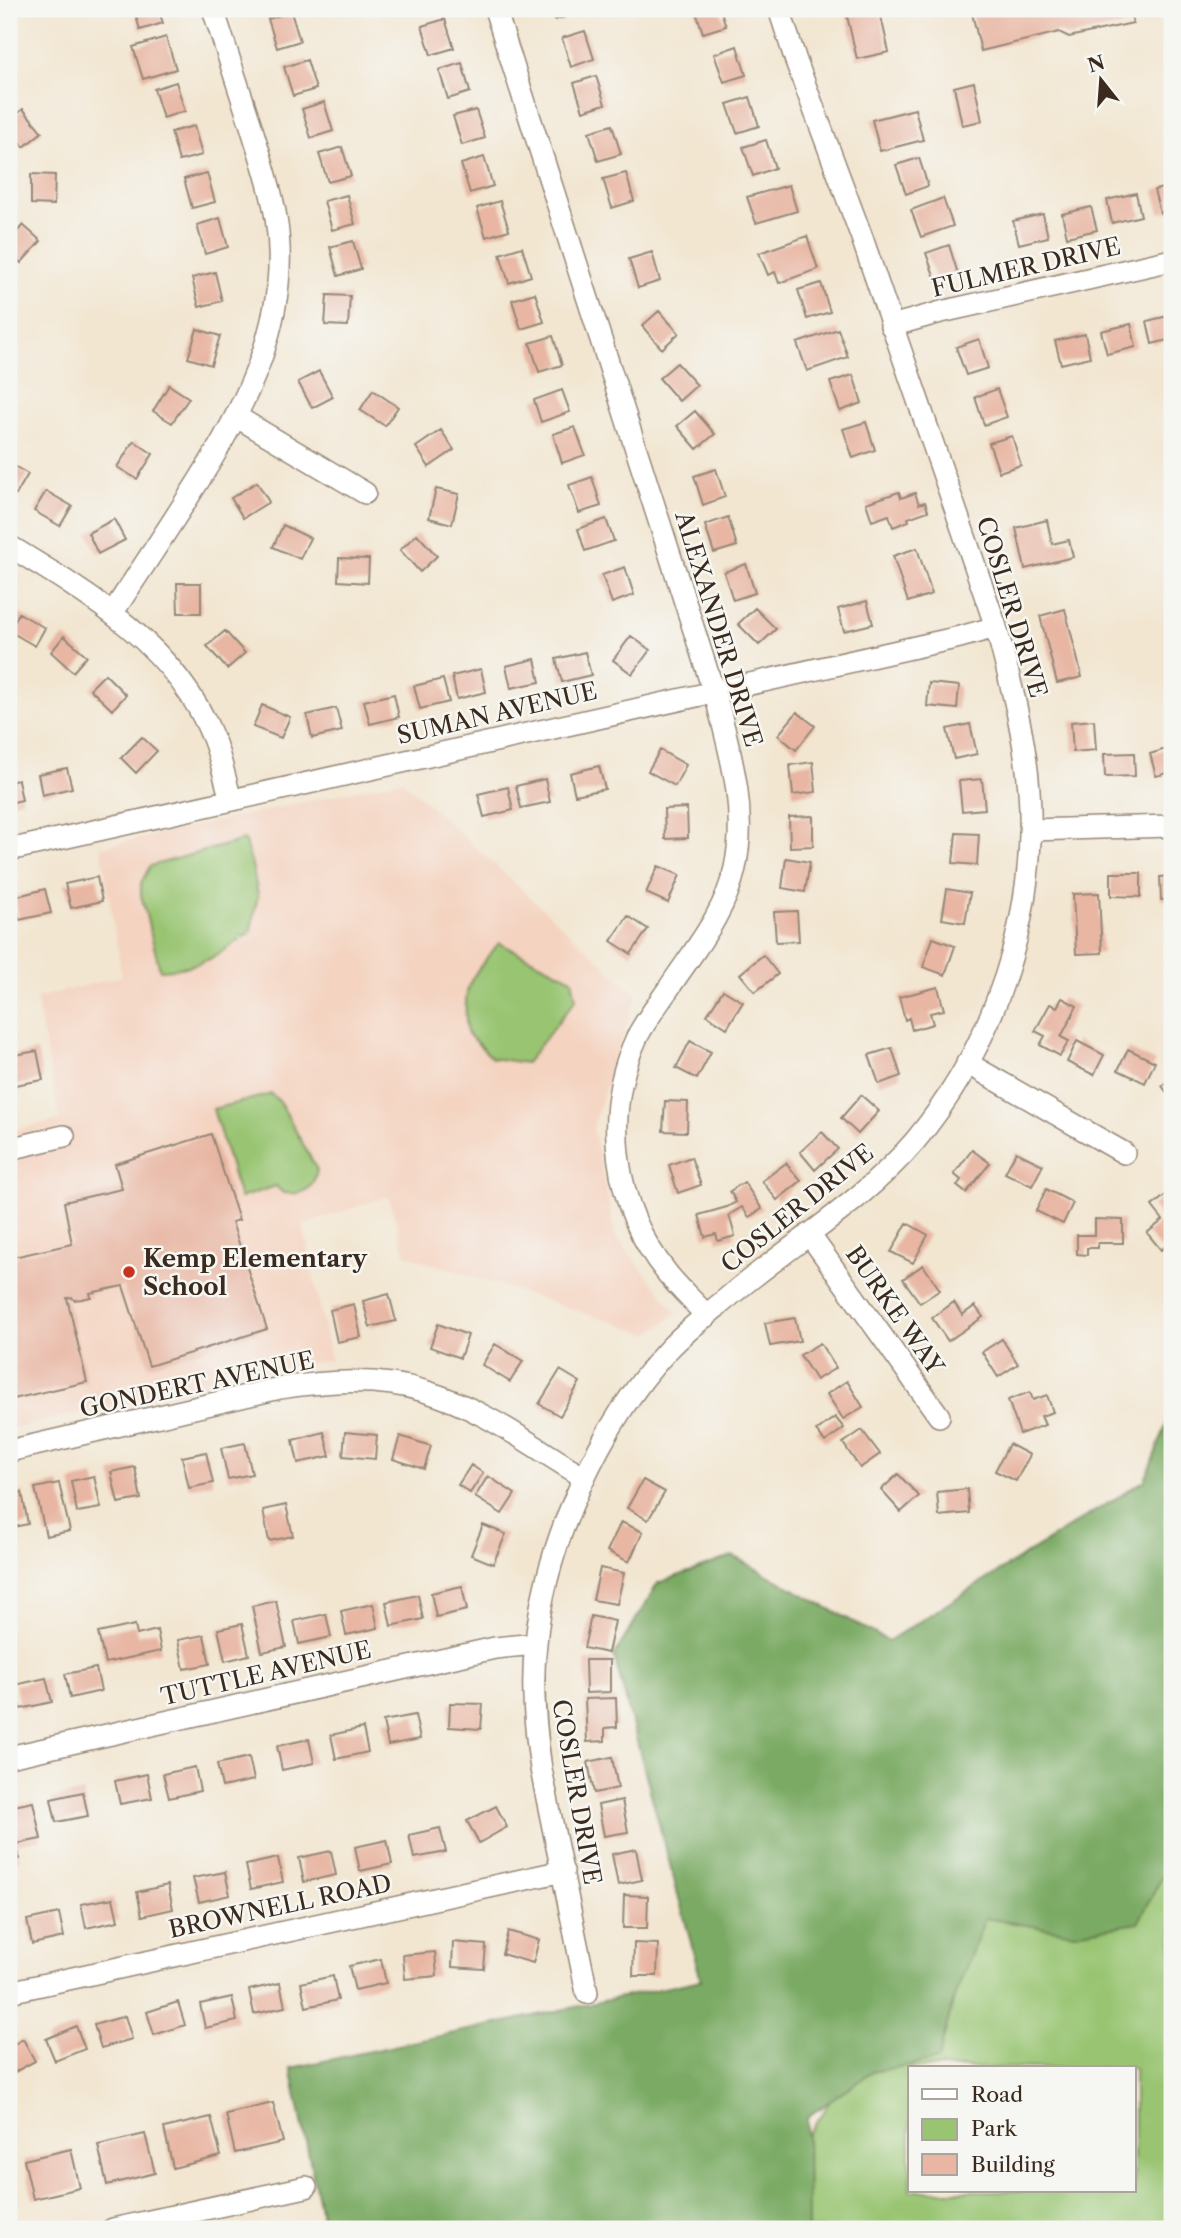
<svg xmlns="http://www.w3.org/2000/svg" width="1181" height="2238" font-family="'Libre Caslon Text',serif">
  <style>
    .built { fill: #f4d3c0 }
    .green { fill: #99c572; stroke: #6a7848; stroke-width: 2; fill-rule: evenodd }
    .forest { fill: #7aaa64; stroke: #5a6a41; stroke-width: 2 }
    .building { fill: #e8b6a3 }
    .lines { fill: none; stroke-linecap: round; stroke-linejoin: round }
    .minor-casing { stroke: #968878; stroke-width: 24 }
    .minor { stroke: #fff; stroke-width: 21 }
    .poi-dot { fill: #c8321e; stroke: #f6f6f2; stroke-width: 2.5 }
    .labels { text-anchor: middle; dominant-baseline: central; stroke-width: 5; stroke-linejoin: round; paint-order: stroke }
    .street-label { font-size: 24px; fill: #3b2a1e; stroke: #f6f6f2 }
    .poi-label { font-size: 24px; font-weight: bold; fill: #3b2a1e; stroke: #f6f6f2; text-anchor: start }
  </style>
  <rect width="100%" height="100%" fill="#f6f6f2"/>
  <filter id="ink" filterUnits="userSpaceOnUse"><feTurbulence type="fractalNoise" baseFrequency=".0143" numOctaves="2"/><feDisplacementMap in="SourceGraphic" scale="14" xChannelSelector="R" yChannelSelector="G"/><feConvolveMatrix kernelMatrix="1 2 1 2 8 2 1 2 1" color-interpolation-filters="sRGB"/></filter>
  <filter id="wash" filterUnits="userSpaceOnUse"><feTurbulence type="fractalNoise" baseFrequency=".00686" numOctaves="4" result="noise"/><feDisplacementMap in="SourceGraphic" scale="28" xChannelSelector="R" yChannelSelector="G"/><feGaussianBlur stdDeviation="1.57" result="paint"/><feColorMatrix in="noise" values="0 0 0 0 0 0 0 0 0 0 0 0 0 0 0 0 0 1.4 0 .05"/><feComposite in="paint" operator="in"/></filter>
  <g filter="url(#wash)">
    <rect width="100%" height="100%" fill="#f2e6d1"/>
    <path class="built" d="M402,780L637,995L593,1126L616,1237L677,1313L649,1334L406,1255L388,1196L303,1225L331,1360L294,1365L9,1429V1131L60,1120L36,998L122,976L101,847Z"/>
    <path class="green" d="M244,840L252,865L258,895L251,931C220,955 202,968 160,970L141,895V883L150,866Z
      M499,943L572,979L576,999L526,1063L492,1058L467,1033C462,983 469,981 499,943Z
      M271,1094L280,1102L317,1170C313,1191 303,1195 283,1193L276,1186L240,1198L213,1109Z
      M1172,1584V2229H781V2175ZM910,2068H1134V2191H910Z"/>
    <path class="forest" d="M1172,1410V1866L1165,1871L1138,1923L1074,1933L985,1918L954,1998L938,2060L872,2072L807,2117L808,2229H324L291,2068L701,1980L614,1656L658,1583L733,1556L888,1641L1145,1480Z"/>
    <g id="blocks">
      <path class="building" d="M134,9H158L163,23L140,30Z
        M552,9H577L578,13L555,20Z
        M695,9H720L726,26L703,33Z
        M870,9H888L880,12L889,52L857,59L847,16L871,11Z
        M971,9H1130L1133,23L1069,37L1059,32L981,51Z
        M291,12L300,41L277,48L268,19Z
        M445,19L454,48L431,55L422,26Z
        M585,31L594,59L571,67L562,38Z
        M166,37L176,69L143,79L133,47Z
        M737,46L746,75L724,82L714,54Z
        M307,60L316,89L293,96L284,67Z
        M462,63L470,92L448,99L439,70Z
        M596,76L605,104L583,111L574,83Z
        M176,82L185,111L163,118L154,89Z
        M974,82L982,121L962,125L954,87Z
        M750,97L759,126L737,133L727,104Z
        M324,102L333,131L311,138L302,109Z
        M23,109L42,132L24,147L9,129V121Z
        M915,109L923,140L880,151L872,120Z
        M476,110L485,138L462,145L453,116Z
        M612,125L621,154L598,161L589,132Z
        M194,126L202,155L179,161L171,132Z
        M766,140L775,168L753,176L743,147Z
        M342,147L351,176L328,182L319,154Z
        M484,157L493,186L470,193L461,164Z
        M919,158L928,186L906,194L896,165Z
        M207,173L215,202L192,208L184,179Z
        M626,173L634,201L612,208L603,179Z
        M31,174L55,175L54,205L31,204Z
        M789,185L797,211L756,223L747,197Z
        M1172,186V210L1160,213L1154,190Z
        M1136,193L1141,216L1112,223L1107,200Z
        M347,195L355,224L332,230L324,201Z
        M943,198L953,226L921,237L911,210Z
        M500,201L509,230L486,237L477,208Z
        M1091,207L1097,230L1067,237L1062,214Z
        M1043,214L1048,237L1019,244L1013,221Z
        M220,218L228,247L205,254L197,225Z
        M23,225L41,241L21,263L9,252V241Z
        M807,236L818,269L779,283L775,272L768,275L759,253Z
        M353,241L361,269L338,276L330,247Z
        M949,245L958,274L936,281L926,253Z
        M522,247L531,276L509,283L500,254Z
        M652,252L660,281L638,288L629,259Z
        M215,272L222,301L199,307L192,278Z
        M821,283L830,312L807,319L798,290Z
        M535,293L544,322L521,329L512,300Z
        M327,295L350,296L348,326L325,325Z
        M659,311L679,333L662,349L642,326Z
        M1172,315V339L1152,344L1147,321Z
        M1131,324L1136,347L1107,354L1101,331Z
        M197,329L220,336L211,365L188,358Z
        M838,329L848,357L807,371L797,343Z
        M1085,334L1090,357L1061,364L1055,341Z
        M553,336L562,365L539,372L530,343Z
        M979,339L988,368L966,375L956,347Z
        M677,363L697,385L679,401L659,378Z
        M319,371L333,397L312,408L298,382Z
        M853,375L862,403L840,411L830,382Z
        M169,385L189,398L172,423L153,411Z
        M997,389L1007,417L984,425L975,397Z
        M373,390L398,407L385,426L360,410Z
        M562,390L570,412L541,422L534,400Z
        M695,411L715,434L697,449L677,426Z
        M866,422L875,450L853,458L843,429Z
        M575,427L585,455L562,463L553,434Z
        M441,430L454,450L429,467L416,447Z
        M1012,436L1021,465L999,472L989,443Z
        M134,441L153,454L137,479L117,467Z
        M9,463L28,474L16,495L9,491Z
        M716,469L725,497L703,505L694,476Z
        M592,477L601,506L579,513L569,485Z
        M257,482L269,502L243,518L231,498Z
        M436,489L459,494L452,524L429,518Z
        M46,491L72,506L60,526L34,511Z
        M899,492L901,498L915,493L919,504L925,502L928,511L908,518L909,521L893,527L889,515L872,521L866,503Z
        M728,517L737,546L714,553L705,525Z
        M114,519L125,540L98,554L88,533Z
        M606,519L614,541L585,551L578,529Z
        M1047,520L1052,544L1069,540L1073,557L1025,569L1016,528Z
        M283,525L310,538L300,559L273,547Z
        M417,534L437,556L420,572L400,550Z
        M917,548L932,594L908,602L893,556Z
        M339,558L369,559L368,583L338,581Z
        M746,564L755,593L733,600L724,572Z
        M625,567L634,595L612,603L602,575Z
        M177,583H201V613H178Z
        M867,601L873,624L844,631L838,609Z
        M755,608L776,629L759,645L738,624Z
        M1065,609L1082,677L1057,683L1040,616Z
        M19,613L45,628L35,646L9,631Z
        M225,631L245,653L227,669L207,646Z
        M64,636L87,656L73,672L51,652Z
        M631,636L650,650L632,674L613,660Z
        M585,652L591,675L562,682L556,659Z
        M535,659L540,682L511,688L506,666Z
        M481,669L486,692L457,699L452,676Z
        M105,674L126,695L112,710L90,689Z
        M443,679L449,702L420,709L414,686Z
        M929,683L959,686L957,709L927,706Z
        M394,694L399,717L370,724L364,701Z
        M262,705L290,717L281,738L253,727Z
        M336,708L342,731L312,738L307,715Z
        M797,712L815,726L796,750L778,735Z
        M1094,720L1096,750L1073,752L1071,722Z
        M970,724L977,754L954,759L947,729Z
        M142,737L157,751L136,773L121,758Z
        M1172,747V772L1156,776L1150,754Z
        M660,750L686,765L675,786L648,771Z
        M1134,753L1135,776L1105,777L1104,754Z
        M813,762L816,792L793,795L790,765Z
        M599,766L605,789L575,795L570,773Z
        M67,768L72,788L42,795L38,774Z
        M545,779L550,802L521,808L516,786Z
        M982,779L985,809L962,811L959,781Z
        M18,780L22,800L9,803V782Z
        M508,787L513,810L484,817L478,794Z
        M687,808L688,838L665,839L664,809Z
        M813,816V846L790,847L789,817Z
        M956,833L979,834L977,865L953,863Z
        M786,858L810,862L805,892L782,888Z
        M658,866L680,875L668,903L646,893Z
        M1111,873H1141V897L1111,896Z
        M1172,876V899L1161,900L1160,877Z
        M97,877L102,901L71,908L65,884Z
        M45,889L51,913L19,920L14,897Z
        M947,889L970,893L965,923L942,919Z
        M1099,893L1102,953L1076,954L1073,894Z
        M797,911L799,941L776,942L774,912Z
        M628,916L648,929L631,954L611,941Z
        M933,938L955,946L945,975L923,967Z
        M763,955L778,974L755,992L740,974Z
        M938,987L944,1010L930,1013L933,1024L912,1030L909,1018L905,1020L899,997Z
        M723,990L743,1002L727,1028L707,1015Z
        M1062,998L1077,1006L1061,1037L1069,1041L1060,1056L1040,1045L1045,1036L1035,1031L1050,1004L1057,1007Z
        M690,1041L711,1052L697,1079L676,1068Z
        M1077,1041L1104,1055L1094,1075L1067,1062Z
        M892,1048L901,1076L879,1084L869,1055Z
        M1128,1049L1155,1062L1145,1083L1118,1070Z
        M37,1051L43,1080L9,1086V1056Z
        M1172,1078V1099L1162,1086Z
        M861,1095L879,1111L858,1134L841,1118Z
        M665,1101L688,1102L687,1132L663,1131Z
        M822,1132L838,1149L815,1170L800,1152Z
        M211,1134L239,1220L232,1222L267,1329L149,1366L123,1286L90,1293L91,1297L82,1299L74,1300L72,1297L67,1298L87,1382L9,1400V1258L72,1244L64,1202L122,1189L115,1164Z
        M972,1150L990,1163L966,1193L957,1186L961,1180L954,1174Z
        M1016,1152L1043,1165L1032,1186L1005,1173Z
        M691,1157L701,1185L678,1193L669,1165Z
        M786,1163L801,1181L777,1200L762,1181Z
        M744,1182L762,1209L749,1217L742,1207L729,1215L735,1236L718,1241L716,1234L705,1237L699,1215L727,1207L736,1202L730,1191Z
        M1046,1189L1073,1203L1063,1224L1036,1211Z
        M1172,1190V1241L1161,1250L1147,1233L1163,1220L1152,1206Z
        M1095,1219L1123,1220V1243H1098V1248H1087V1255L1077,1254V1235H1095Z
        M907,1223L928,1235L913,1263L891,1252Z
        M923,1265L940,1290L920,1303L903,1279Z
        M389,1294L396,1321L370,1327L363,1301Z
        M954,1302L962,1315L975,1306L983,1317L948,1341L932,1318Z
        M354,1304L361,1337L337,1342L330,1310Z
        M795,1318L800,1341L770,1346L765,1323Z
        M438,1324L468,1335L460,1358L430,1347Z
        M1002,1339L1018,1364L998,1377L982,1352Z
        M820,1343L836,1368L816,1380L800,1355Z
        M495,1344L523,1361L510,1382L482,1365Z
        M560,1370L580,1382L560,1416L539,1404Z
        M847,1381L863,1407L843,1419L827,1394Z
        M1030,1392L1033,1400L1047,1395L1053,1412L1041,1416L1045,1425L1020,1434L1008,1400Z
        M835,1417L844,1428L825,1442L816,1431Z
        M862,1430L880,1454L860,1468L843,1443Z
        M324,1432L330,1456L298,1463L293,1440Z
        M345,1432L377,1435L375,1459L343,1456Z
        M400,1436L431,1446L424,1469L393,1459Z
        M245,1443L252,1474L228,1479L221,1448Z
        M1009,1444L1030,1455L1016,1481L995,1471Z
        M206,1452L213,1483L189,1488L182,1457Z
        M471,1465L483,1473L470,1493L458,1485Z
        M135,1467L141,1499L118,1503L111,1472Z
        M898,1474L919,1496L901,1512L881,1490Z
        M94,1476L101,1508L77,1512L71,1481Z
        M488,1476L515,1494L502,1514L475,1497Z
        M643,1480L665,1492L648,1520L627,1508Z
        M59,1483L70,1531L46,1536L35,1488Z
        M967,1489L969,1513L939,1516L937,1492Z
        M22,1492L28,1524L9,1528V1495Z
        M286,1505L293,1536L269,1541L263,1510Z
        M621,1522L643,1532L629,1562L607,1551Z
        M483,1525L506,1534L493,1564L471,1555Z
        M600,1568L624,1573L617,1604L593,1600Z
        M462,1586L467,1610L436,1617L431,1593Z
        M418,1595L423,1619L391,1626L386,1602Z
        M276,1601L286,1647L262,1652L252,1606Z
        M373,1604L378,1628L346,1635L341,1611Z
        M326,1614L331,1637L299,1644L294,1621Z
        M591,1616L615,1621L608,1653L584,1648Z
        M242,1624L249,1655L225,1661L218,1629Z
        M135,1625L137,1635L157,1630L161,1651L105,1663L98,1633Z
        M204,1635L210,1664L184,1669L178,1640Z
        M585,1660H610V1692L586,1693Z
        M96,1668L101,1691L70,1698L65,1674Z
        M46,1678L52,1702L20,1709L15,1685Z
        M616,1698L617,1727L605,1728V1741L587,1742L585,1699Z
        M450,1703L483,1704L481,1729L449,1727Z
        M415,1715L420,1739L388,1745L383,1721Z
        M363,1728L368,1752L336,1759L331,1735Z
        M309,1739L314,1763L282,1770L277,1746Z
        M249,1757L254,1780L222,1787L217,1764Z
        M612,1757L618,1788L594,1793L588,1762Z
        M195,1767L200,1791L169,1798L163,1774Z
        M147,1774L152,1798L120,1804L115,1781Z
        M83,1792L88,1816L56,1822L51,1799Z
        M622,1800L628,1832L604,1836L598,1805Z
        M33,1802L41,1839L16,1844L19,1859L9,1861V1807Z
        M496,1806L507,1827L479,1843L467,1821Z
        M440,1828L446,1852L414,1858L409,1835Z
        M387,1840L392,1864L360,1871L355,1847Z
        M636,1849L642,1880L618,1885L612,1854Z
        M331,1851L336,1875L304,1882L299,1858Z
        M278,1858L283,1882L251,1889L246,1865Z
        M225,1872L230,1895L199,1902L193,1878Z
        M168,1885L173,1909L142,1916L137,1892Z
        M624,1895L648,1896L647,1928H623Z
        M113,1898L118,1921L86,1928L81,1904Z
        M59,1913L64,1937L32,1944L27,1920Z
        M508,1931L539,1940L533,1963L502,1954Z
        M453,1942L486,1945L484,1969L452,1967Z
        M634,1943L658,1944L657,1976H633Z
        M435,1952L437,1976L405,1979L403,1955Z
        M381,1959L386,1983L355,1990L349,1966Z
        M333,1976L338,2000L306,2007L301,1983Z
        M280,1983L285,2007L254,2014L249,1990Z
        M232,1997L237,2021L205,2028L200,2004Z
        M178,2002L185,2025L154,2035L147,2012Z
        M125,2016L132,2039L101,2048L94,2025Z
        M76,2026L85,2049L55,2061L46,2039Z
        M23,2039L35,2061L9,2075V2047Z
        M273,2103L283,2142L235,2153L226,2114Z
        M211,2117L221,2156L173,2168L164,2128Z
        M145,2134L155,2173L107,2185L98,2145Z
        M71,2149L80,2188L33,2199L24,2160Z"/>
    </g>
  </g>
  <g filter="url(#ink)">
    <use href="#blocks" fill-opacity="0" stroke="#968878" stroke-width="2"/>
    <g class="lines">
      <defs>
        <path id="minor" d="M495,9L718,705C732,759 747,812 735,868C725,914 694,950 669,988C658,1004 646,1020 637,1037C601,1114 614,1207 667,1273C679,1288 694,1302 707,1316
          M891,326L941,312L1172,260
          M237,417L365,493
          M9,546C90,595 176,646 213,738C221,758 225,780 231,800
          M113,612C139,573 164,535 189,496C242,414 293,320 276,218C271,186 260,156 251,126C238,87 226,48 213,9
          M1030,830L1172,826
          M9,850L960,637L996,627
          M967,1063L1124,1153
          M9,1149L64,1136
          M809,1234L939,1416
          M9,1451L280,1388C327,1381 378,1377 424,1391C483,1408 532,1446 584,1477
          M9,1757L495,1648L535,1644
          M9,1992L563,1871
          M587,1993L541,1769C535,1727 531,1685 536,1643C545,1544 600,1424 667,1351C686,1330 711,1312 732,1294C793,1243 863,1202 915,1141C995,1045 1038,915 1029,790C1025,735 1010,680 996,627L861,235L796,61L779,9
          M113,2229L306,2187"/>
      </defs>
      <use href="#minor" class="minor-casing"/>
      <use href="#minor" class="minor"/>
    </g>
  </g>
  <circle class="poi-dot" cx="129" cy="1272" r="7"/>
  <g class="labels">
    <g class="street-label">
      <text transform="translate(1026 267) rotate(-13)">FULMER DRIVE</text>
      <text transform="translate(1012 607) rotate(73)">COSLER DRIVE</text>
      <text transform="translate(719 629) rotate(73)">ALEXANDER DRIVE</text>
      <text transform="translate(497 713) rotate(-13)">SUMAN AVENUE</text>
      <text transform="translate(797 1208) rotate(-39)">COSLER DRIVE</text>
      <text transform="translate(895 1310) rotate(55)">BURKE WAY</text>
      <text transform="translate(197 1384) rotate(-12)">GONDERT AVENUE</text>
      <text transform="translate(266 1673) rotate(-13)">TUTTLE AVENUE</text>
      <text transform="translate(577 1792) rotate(80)">COSLER DRIVE</text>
      <text transform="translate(280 1906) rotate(-12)">BROWNELL ROAD</text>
    </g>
    <g class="poi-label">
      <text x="143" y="1258">Kemp Elementary<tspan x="143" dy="28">School</tspan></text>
    </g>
  </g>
  <rect width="1181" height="2238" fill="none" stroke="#f6f6f2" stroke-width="35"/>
  <rect x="908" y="2066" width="228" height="126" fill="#f6f6f2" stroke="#aba49d" stroke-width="2"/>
  <rect x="922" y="2089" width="35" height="10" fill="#ffffff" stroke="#aba49d" stroke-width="2"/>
  <text x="971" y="2102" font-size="21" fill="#3b2a1e">Road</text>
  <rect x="922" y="2119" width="35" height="21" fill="#99c572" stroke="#aba49d" stroke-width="2"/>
  <text x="971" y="2136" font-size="21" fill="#3b2a1e">Park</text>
  <rect x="922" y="2154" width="35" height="21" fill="#e8b6a3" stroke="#aba49d" stroke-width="2"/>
  <text x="971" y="2172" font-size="21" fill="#3b2a1e">Building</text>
  <g transform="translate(1101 80) rotate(343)" stroke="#f6f6f2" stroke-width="5" paint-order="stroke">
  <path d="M0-5L12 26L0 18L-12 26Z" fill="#3b2a1e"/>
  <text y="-10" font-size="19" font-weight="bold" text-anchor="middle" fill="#3b2a1e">N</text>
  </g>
</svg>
